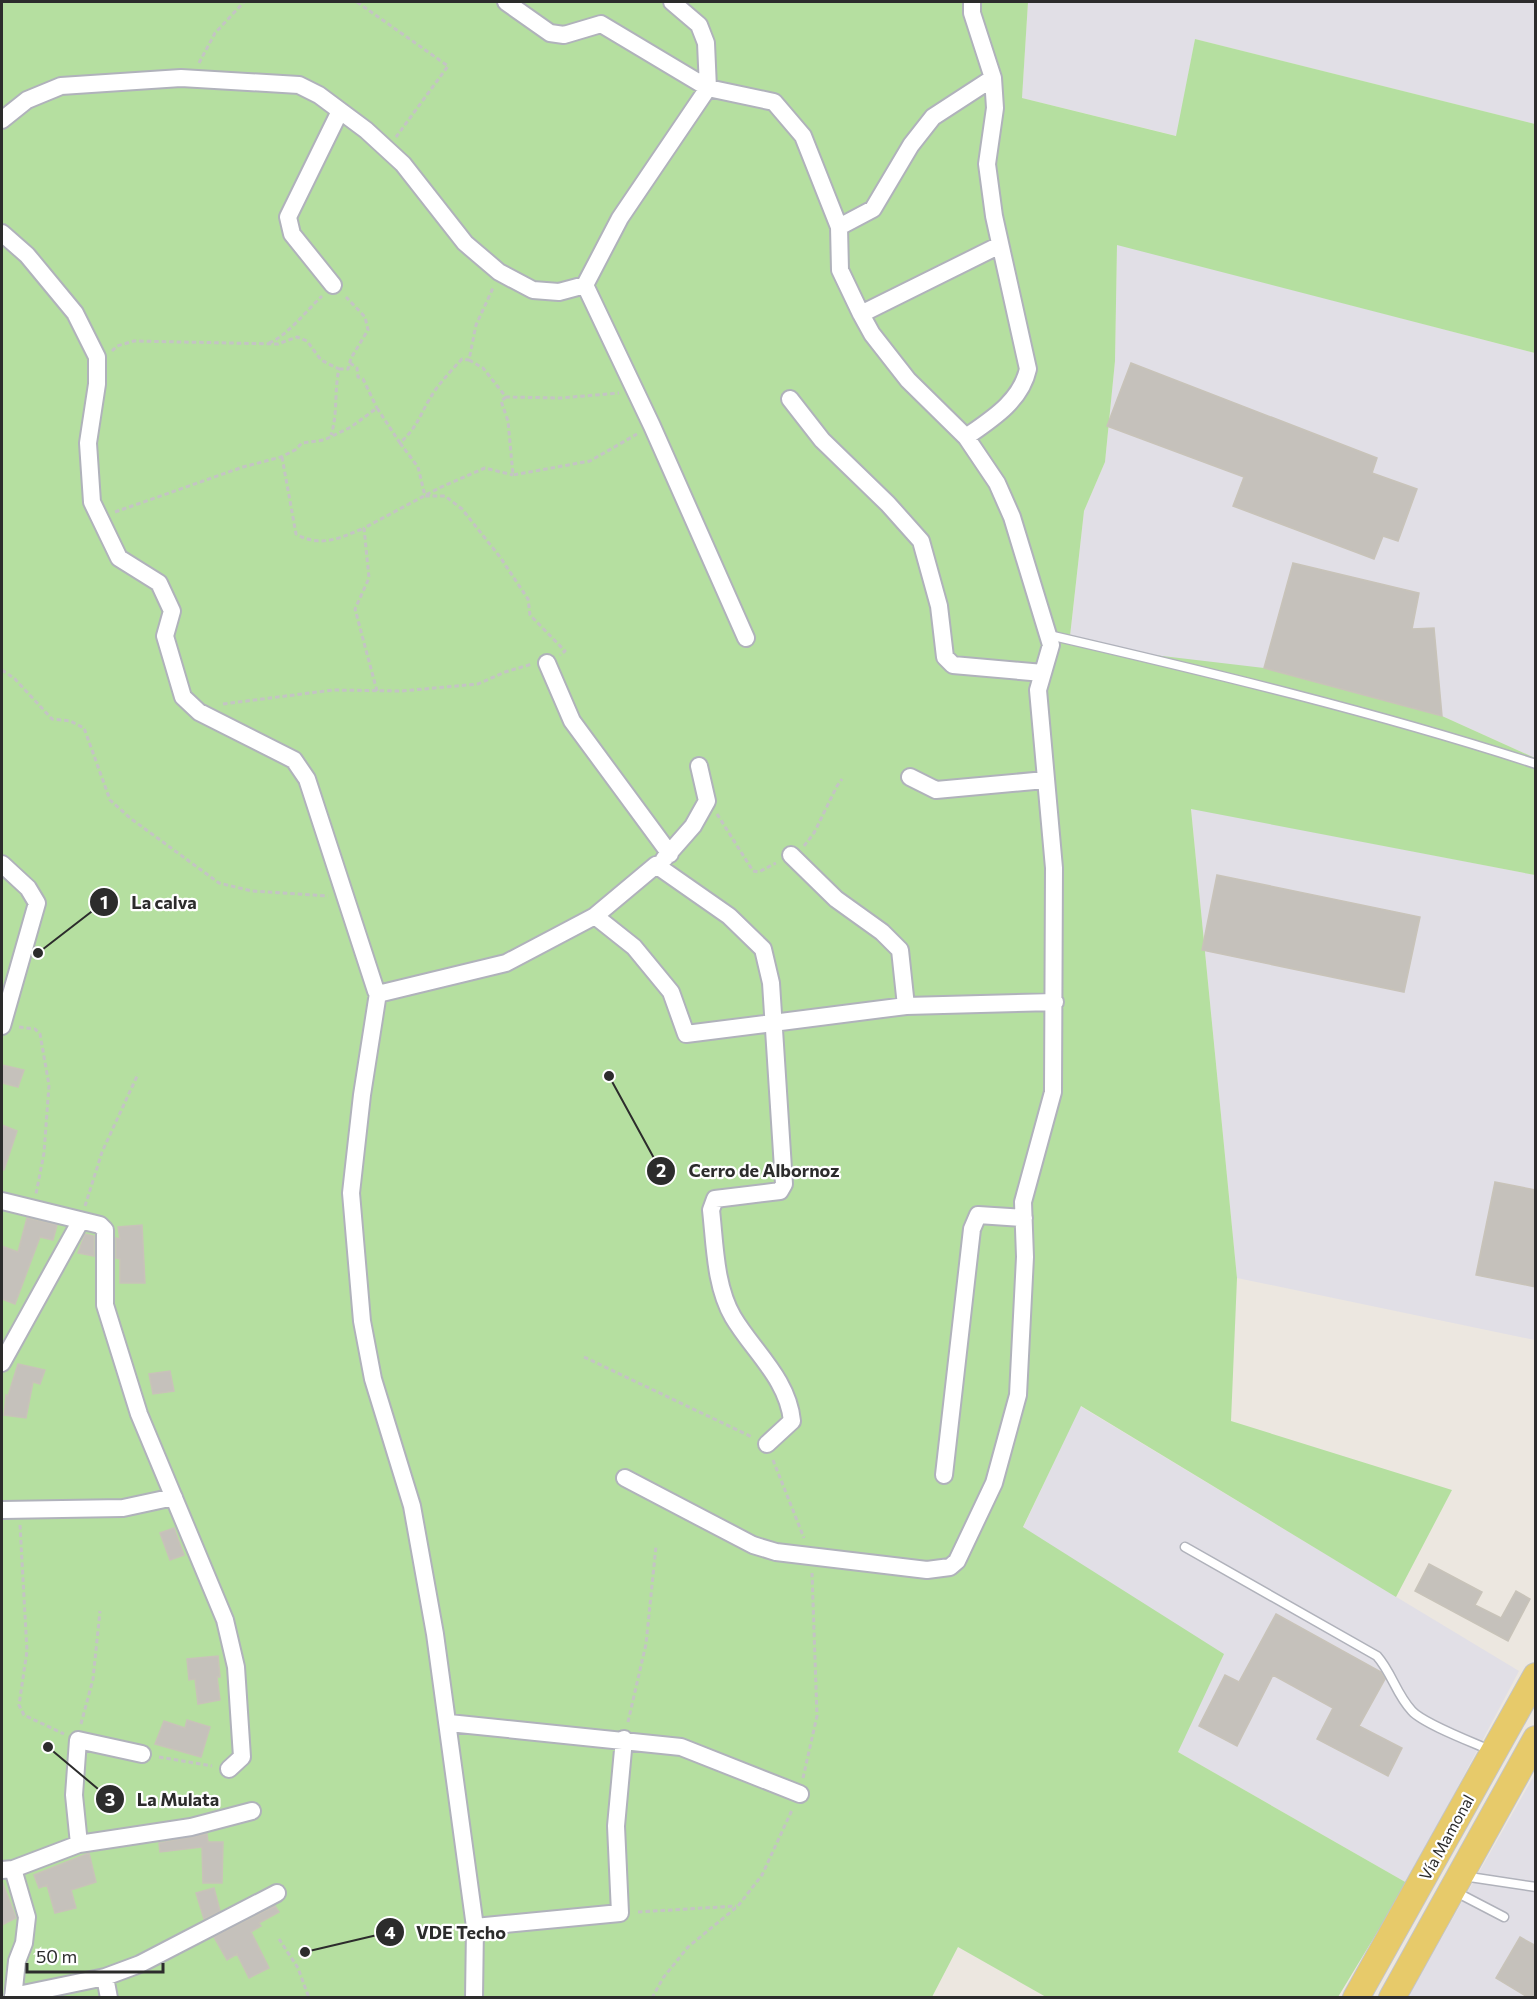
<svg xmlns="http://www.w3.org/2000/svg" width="1537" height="1999" font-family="Commissioner,sans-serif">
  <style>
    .industrial { fill: #e1dfe6 }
    .green { fill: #b5dfa0 }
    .building { fill: #c5c1bb; stroke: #c8c3b9; stroke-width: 1.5 }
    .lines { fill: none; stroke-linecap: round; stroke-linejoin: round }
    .service-casing { stroke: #b0b2bb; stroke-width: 11 }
    .minor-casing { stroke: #b0b2bb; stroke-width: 20 }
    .primary-casing { stroke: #c4c4c4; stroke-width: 28 }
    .path { stroke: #c4c4c4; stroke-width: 3; stroke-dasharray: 4.5 3; stroke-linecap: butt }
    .service { stroke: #fff; stroke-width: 8 }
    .minor { stroke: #fff; stroke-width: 16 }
    .primary { stroke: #e7ca6a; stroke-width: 26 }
    .labels { text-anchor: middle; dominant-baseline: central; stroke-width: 4.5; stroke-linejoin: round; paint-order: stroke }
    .street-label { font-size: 16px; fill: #2c2c2c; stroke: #fff }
    .leader { fill: none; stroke: #2c2c2c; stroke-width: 2 }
    .callout-dot { fill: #2c2c2c; stroke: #fff; stroke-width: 2 }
    .mark-label { font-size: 18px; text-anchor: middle; font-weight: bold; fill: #fff }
    .callout-label { font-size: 18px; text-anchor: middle; font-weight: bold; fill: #2c2c2c; stroke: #fff; stroke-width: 4.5; stroke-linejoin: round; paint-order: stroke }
  </style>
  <rect width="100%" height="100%" fill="#ece7e0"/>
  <path class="industrial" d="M1028,2H1535V124L1195,39L1177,136L1022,98Z
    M1117,244L1535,353V758L1442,716L1069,646L1084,511L1105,462L1115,361Z
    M1191,808L1535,875V1340L1237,1278Z
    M1080,1406L1519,1671L1407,1883L1178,1752L1023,1528Z
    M1535,1774V1997H1408Z"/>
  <path class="green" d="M2,2H1028L1022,98L1176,136L1195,39L1535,124V353L1117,245L1115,361L1105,462L1084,511L1069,645L1264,668L1442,716L1535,758V875L1191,809L1237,1278L1231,1421L1452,1490L1396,1597L1081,1406L1023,1527L1224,1654L1178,1752L1407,1883L1338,1997H1046L958,1947L932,1997L2,1998Z"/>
  <path class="building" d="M1131,363L1377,458L1372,473L1417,489L1398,541L1383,536L1374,559L1233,506L1244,477L1107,426Z
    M1293,563L1419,593L1412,629L1434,628L1442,716L1264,668Z
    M1217,875L1420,917L1404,992L1202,950Z
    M2,1065L24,1070L18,1087L2,1083Z
    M2,1125L17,1131L4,1170H2Z
    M1495,1182L1536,1190V1287L1476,1275Z
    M27,1218L57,1225L53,1240L40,1237L15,1304L2,1299V1246L18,1252Z
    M142,1225L145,1283H120V1259L116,1258V1238L120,1239L118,1227Z
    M85,1234L94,1236V1256L78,1253Z
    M18,1364L45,1370L40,1384L33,1382L26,1418L4,1415L6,1395L8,1396Z
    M170,1371L174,1391L153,1394L149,1374Z
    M174,1528L184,1555L170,1560L160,1533Z
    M1429,1564L1482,1592L1475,1605L1501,1618L1516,1591L1530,1599L1508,1641L1415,1591Z
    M1276,1614L1381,1672L1385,1679L1359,1726L1402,1748L1388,1776L1317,1739L1333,1708L1273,1675L1237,1746L1199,1726L1225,1675L1239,1682Z
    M218,1656L220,1677H217L220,1700L198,1704L195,1679L189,1680L187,1659Z
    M187,1720L210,1727L201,1757L155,1744L164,1721L185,1728Z
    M207,1834L208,1842H223L222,1883H203L202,1847L160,1852L159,1843Z
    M89,1853L96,1882L71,1890L76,1908L55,1913L47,1885L39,1888L34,1875Z
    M2,1881L16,1918L2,1925Z
    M214,1888L220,1911L204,1919L196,1893Z
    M275,1906L279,1912L259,1923L261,1926L251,1932L269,1968L249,1978L237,1954L227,1960L214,1937Z
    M1520,1937L1536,1946V1998H1529L1496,1978Z"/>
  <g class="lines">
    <defs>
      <path id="service" d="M1049,635C1213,673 1376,712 1536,764
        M1185,1547L1377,1656C1392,1673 1396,1694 1412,1711C1424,1724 1472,1742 1490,1750
        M1463,1876L1536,1887
        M1454,1891L1504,1917"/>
      <path id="minor" d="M506,2L550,33L564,35L601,24L708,88L774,102L803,136L839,227L840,270L861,314L872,334L908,380L966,437L997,483L1012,517L1051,645L1038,690L1054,868L1053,1092L1023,1202L1025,1257L1018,1395L994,1483L957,1561L950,1567L927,1570L776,1552L753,1545L625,1478
        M2,120L27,100L61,86L181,78L299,85L319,95L366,130L403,164L465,243L499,272L533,290L559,292L585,285L620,218L708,88L706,43L699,25L672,2
        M839,227L873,209L911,145L933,117L993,78
        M2,233L27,255L75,313L97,357V384L88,443L92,502L119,558L159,583L172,611L165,636L183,697L199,712L294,760L307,779L376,991L382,993L506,963L595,916L656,865L729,916L763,949L771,983L784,1184L780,1191L715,1199L711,1210C715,1245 715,1286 733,1317C753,1351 788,1379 792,1421L767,1444
        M333,285L292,234L288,217L340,111
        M585,285L652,426L746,638
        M861,314L1000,245
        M790,399L822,440L888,504L921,541L939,606L945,657L953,665L1043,673
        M966,437C992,419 1021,401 1028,369L994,216L987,164L995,108L993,78L972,13V2
        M547,663L572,721L670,854
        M910,777L936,790L1045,780
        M791,855L836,899L882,932L900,950L906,1006
        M664,859L693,826L707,801L699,766
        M2,864L28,888L37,903L2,1026
        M595,916L634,947L671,992L686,1034L906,1006L1055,1002
        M378,993L362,1095L351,1193L362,1321L373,1379L412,1506L435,1634L475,1927L474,1998
        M2,1201L100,1225L105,1230V1305L139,1414L225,1620L236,1667L242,1757L229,1769
        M2,1363L80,1222
        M944,1475L972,1229L978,1215L1024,1218
        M2,1510L123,1508L174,1497
        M449,1723L681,1747L800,1794
        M79,1844L74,1795L78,1740L142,1754
        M13,1869L27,1917L24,1943L17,1961L13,1998
        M2,1870L13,1869L79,1844L191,1827L252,1811
        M475,1927L620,1913L616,1826L624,1739
        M105,1977L109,1998
        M13,1996L105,1977L140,1964L277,1893"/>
      <path id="primary" d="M1356,1998L1536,1676
        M1392,1998L1536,1739"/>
    </defs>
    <use href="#service" class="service-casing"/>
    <use href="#minor" class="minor-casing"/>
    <use href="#primary" class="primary-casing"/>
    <path class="path" d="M357,2L448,66L396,137
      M199,63L215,33L244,2
      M269,343C288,335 306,311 322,296
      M112,351L117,346L134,341L278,344L297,337L307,341L321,360L339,369C334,391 338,414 331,435
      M469,360L483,368L506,397L561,398L619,393
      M350,363L357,368L358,377L363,379L377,408
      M339,369H348L351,358L368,330L365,317L346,297
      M506,397L501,401L508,421L513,475L590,461L637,434
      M400,443L418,467L425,496H445L462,509L500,557L528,599L530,615L565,651L560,655
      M282,457L296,534C321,548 340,538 364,528
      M115,512L243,467L281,457L295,450L302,443L324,440L351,427L377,408L400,443C417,427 418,419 429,400C438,384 450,372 462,359L469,360L476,325L493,288
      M2,670L15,679L52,719L70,721L84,728L110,800L130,818L219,883L252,891L328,896
      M377,691L355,609L369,578L364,528L439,488L485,468L513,475
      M223,704L333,690L402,691L478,684L505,672L532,664
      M717,814L753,871L759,872L776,863
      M804,846L814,833L837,786L842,779
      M19,1027L35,1029L40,1034L49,1085L44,1153L36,1194
      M85,1206L102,1152L138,1074
      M584,1357L752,1437
      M773,1460L804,1538
      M20,1525L27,1651L19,1705L24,1715L64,1734
      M628,1722L646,1644L656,1546
      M81,1724L93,1679L100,1611
      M159,1757L212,1766
      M803,1778L817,1716L812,1573
      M638,1912L736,1906
      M279,1939L298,1968L309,1998
      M652,1998L663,1978L688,1947L738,1906L762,1875L792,1810"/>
    <use href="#service" class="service"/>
    <use href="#minor" class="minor"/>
    <use href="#primary" class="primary"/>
  </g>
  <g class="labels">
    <g class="street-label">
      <text transform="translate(1446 1837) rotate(-61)">Vía Mamonal</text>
    </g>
  </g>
  <path class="leader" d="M38 953L104 902M609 1076L661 1171M48 1747L110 1799M305 1952L390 1932"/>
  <g class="callout-dot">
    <circle cx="38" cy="953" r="6"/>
    <circle cx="609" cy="1076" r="6"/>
    <circle cx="48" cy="1747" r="6"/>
    <circle cx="305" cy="1952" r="6"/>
    <circle cx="104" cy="902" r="15"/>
    <circle cx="661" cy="1171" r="15"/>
    <circle cx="110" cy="1799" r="15"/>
    <circle cx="390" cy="1932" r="15"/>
  </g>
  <g class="mark-label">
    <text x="104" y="909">1</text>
    <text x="661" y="1177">2</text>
    <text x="110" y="1806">3</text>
    <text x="390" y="1939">4</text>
  </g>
  <g class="callout-label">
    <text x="164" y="909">La calva</text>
    <text x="764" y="1177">Cerro de Albornoz</text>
    <text x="178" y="1806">La Mulata</text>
    <text x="461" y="1939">VDE Techo</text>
  </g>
  <rect width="1537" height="1999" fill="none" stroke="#2c2c2c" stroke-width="6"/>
  <path d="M27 1963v9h136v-9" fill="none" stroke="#2c2c2c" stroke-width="3"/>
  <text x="36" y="1963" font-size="18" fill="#2c2c2c" stroke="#ffffff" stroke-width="4.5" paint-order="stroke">50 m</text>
</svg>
